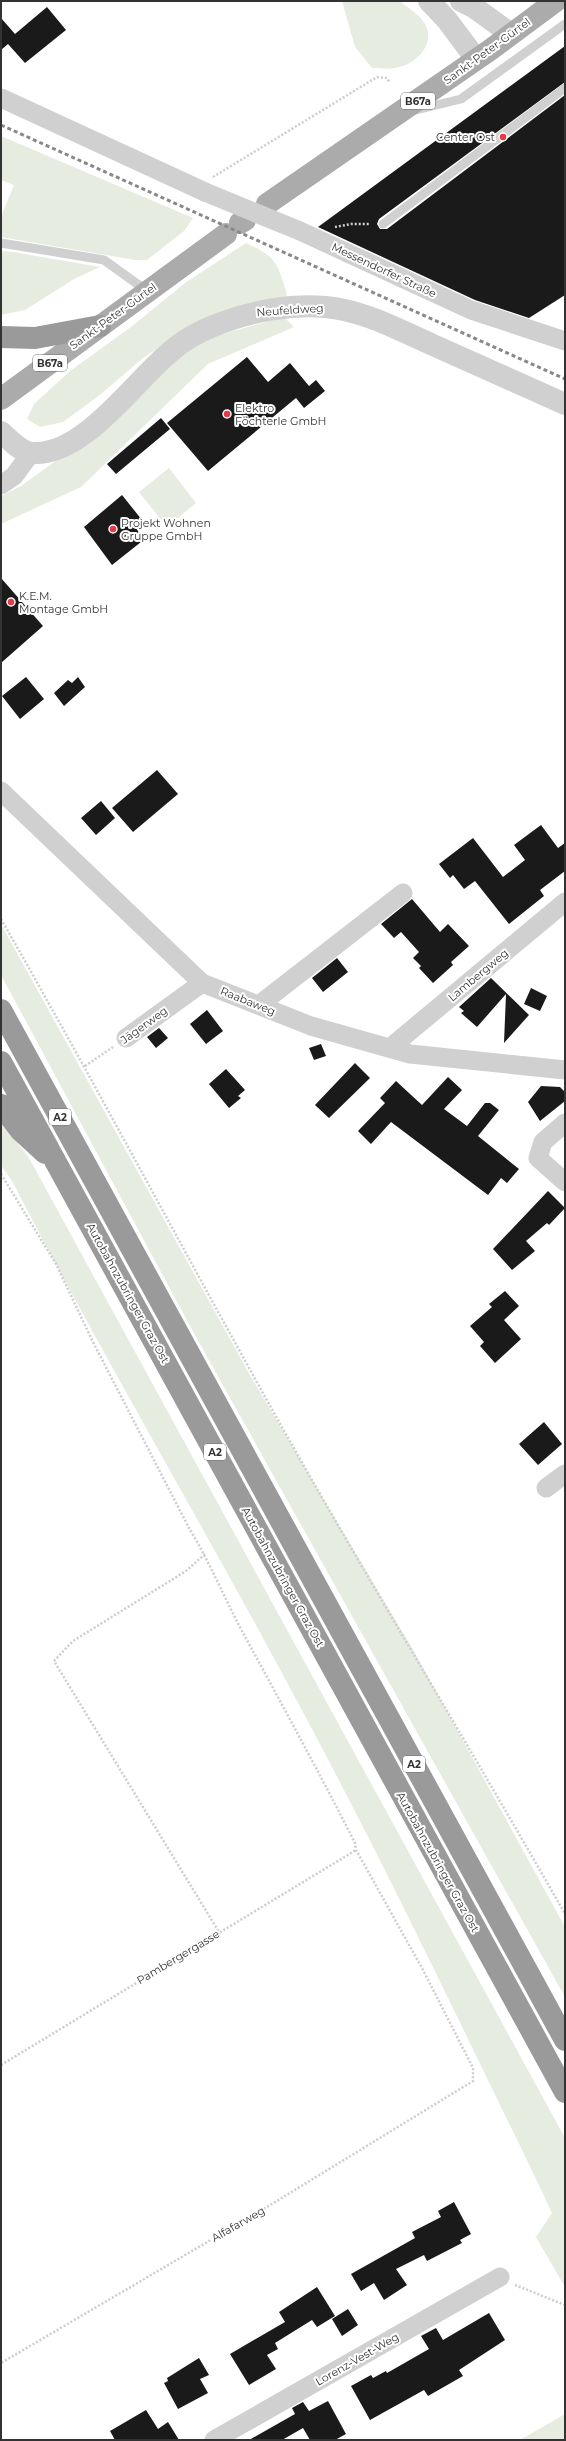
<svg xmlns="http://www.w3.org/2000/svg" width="566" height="2441" font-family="Montserrat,sans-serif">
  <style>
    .green { fill: #e6ecdf }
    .building { fill: #1a1a1a }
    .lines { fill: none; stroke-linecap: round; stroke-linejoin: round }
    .path { stroke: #cdcdcd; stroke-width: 2.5; stroke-dasharray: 2 2; stroke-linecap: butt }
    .service { stroke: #d0d0d0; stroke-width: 9 }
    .minor { stroke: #d0d0d0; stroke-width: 19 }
    .tertiary { stroke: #d0d0d0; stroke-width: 22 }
    .primary { stroke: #ababab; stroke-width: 22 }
    .motorway { stroke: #9a9a9a; stroke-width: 22 }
    .rail { stroke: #888; stroke-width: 3; stroke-dasharray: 4 3; stroke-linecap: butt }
    .minor-bridge { stroke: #d0d0d0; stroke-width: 19 }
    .poi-dot { fill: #e63946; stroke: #fff; stroke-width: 1.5 }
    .labels { text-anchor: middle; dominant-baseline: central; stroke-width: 4; stroke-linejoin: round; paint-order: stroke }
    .shield { fill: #fff; stroke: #707070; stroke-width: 1 }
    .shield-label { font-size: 10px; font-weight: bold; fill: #333 }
    .street-label { font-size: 11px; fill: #333; stroke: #fff }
    .poi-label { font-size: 11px; fill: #333; stroke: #fff; text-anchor: start }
  </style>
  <rect width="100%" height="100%" fill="#fff"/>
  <path class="green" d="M342,1H400C408,8 420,15 425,24C436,43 417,63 399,67C391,70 380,68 372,68L355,47Z
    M1,136L193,218L184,231L147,260H135L1,237V217L14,185L1,180Z
    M246,243C277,257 277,263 287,294L285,299L179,334L143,358L101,394L63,422L40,427L27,419L34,404L70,371L131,327L185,283Z
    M1,251L13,252L100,267L74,279L25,310L1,315Z
    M284,317L294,327L208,364L81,487L1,524V496L21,486L64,455L193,342Z
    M169,468L196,503L167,527L139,492Z
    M1,924L251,1377L415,1653L565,1927V1997L196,1337L1,975Z
    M1,1122L29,1158L565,2138V2287L536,2237L552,2213L537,2181C461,2025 386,1867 304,1714C209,1535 105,1361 12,1181L1,1165Z
    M565,2414V2440H520Z"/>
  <path class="building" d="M47,7L66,30L25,63L8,44L1,50V18L15,34Z
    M565,46V82L379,219L377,224L380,229H387L565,95V295L529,318L475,300L318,227Z
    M247,357L268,382L290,363L309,386L316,380L325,391L304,408L296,398L208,471L167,423Z
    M161,418L170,429L116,474L107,464Z
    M122,495L146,525L138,531L141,542L112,565L84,527Z
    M1,578L43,626L1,663Z
    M26,677L44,699L20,719L2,696Z
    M78,677L85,687L64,706L54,693L68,680L72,683Z
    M157,770L178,794L133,832L112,808Z
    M101,801L115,818L96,835L81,818Z
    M541,825L558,848L565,843V871L540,890L544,896L509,924L475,881L464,889L453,875L450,878L439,864L473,838L503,877L525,860L514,845Z
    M412,899L440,932L448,924L469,946L451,962L453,965L433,983L419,968L421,966L413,958L419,952L401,932L394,938L381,924Z
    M337,958L348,972L323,992L312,978Z
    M491,978L529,1015L504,1043L506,994L477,1027L461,1013L464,1011L459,1007Z
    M531,988L547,996L540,1011L524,1004Z
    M207,1010L223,1031L206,1044L190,1024Z
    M159,1028L168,1038L156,1048L147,1037Z
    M321,1044L326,1056L314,1060L309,1048Z
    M355,1063L370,1078L329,1118L315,1105Z
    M226,1069L245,1090L238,1096L241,1098L229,1108L209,1084Z
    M448,1077L462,1090L444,1109L467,1126L485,1103H490L499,1110L478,1136L519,1169L507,1183L501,1178L488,1195L391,1122L371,1144L358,1131L385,1103L380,1098L396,1081L422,1105Z
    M541,1086L560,1087L565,1092V1101L540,1121L528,1102Z
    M548,1191L565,1208L549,1225L547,1223L526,1241L535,1251L512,1270L493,1249Z
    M505,1291L519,1306L504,1320L521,1339L495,1363L480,1346L484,1342L470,1326L492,1307L489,1304Z
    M544,1422L562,1444L538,1465L519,1444Z
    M454,2202L471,2234L460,2240L462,2243L427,2261L424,2255L396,2269L407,2285L384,2300L374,2283L361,2291L351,2274L415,2238L412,2232L441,2217L438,2211Z
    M317,2287L335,2316L317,2327L312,2320L275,2343L278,2349L267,2355L276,2369L249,2385L230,2354L285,2322L279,2312Z
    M348,2309L358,2325L342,2336L332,2319Z
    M489,2313L505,2340L459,2370L463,2376L428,2396L424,2390L370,2420L351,2386L371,2375L373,2378L386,2371L387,2373L429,2349L421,2336L436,2328L443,2340Z
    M199,2358L209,2375L200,2379L208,2393L178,2409L164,2383L168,2381L167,2378Z
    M328,2401L346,2434L335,2440H310L303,2428L282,2440H249L295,2414L292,2408L303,2402L309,2411Z
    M146,2410L158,2429L168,2422L179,2440H115L110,2431Z"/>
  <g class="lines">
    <path class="path" d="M213,177L377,77L387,78L390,83
      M335,227L351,224H370
      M1,919C102,1095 196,1275 296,1452C384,1607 477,1759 565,1914
      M85,1066L113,1047
      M1,1174L56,1264L93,1342L189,1528C209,1561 224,1597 242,1631C280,1701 319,1772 355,1843L356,1850L422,1968L473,2068V2081L267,2207L1,2363
      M205,1554L186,1571L73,1641L54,1661L219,1932
      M1,2065L356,1850
      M515,2285L565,2305"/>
    <path class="service" d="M416,110L461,99L565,24
      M383,224L565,88
      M1,243L104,260L147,291"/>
    <path class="minor" d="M1,98L205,192
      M300,231L471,310L565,341
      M1,485L14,476L31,453
      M1,791L202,983L311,1026L410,1054L565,1070
      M259,1005L403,893
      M126,1038L202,983
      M391,1047L565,902
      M565,1123L543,1142L538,1158L565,1182
      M546,1488L565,1474
      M214,2440L500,2277"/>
    <path class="tertiary" d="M429,1L447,20L476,59
      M461,1L475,8L511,34
      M1,432C9,439 21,453 33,453C83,456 133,383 169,353C184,339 202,330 221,323C253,311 291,304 325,307C363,310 399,330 433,345C477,365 521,384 565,404"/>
    <path class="primary" d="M267,204L490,50L556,1
      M240,223L245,220
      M1,399L226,234"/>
    <path class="motorway" d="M1,337L35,338L100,326
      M1,1010L565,2040
      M1,1062L565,2092
      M1,1105L21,1131L45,1153"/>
    <path class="rail" d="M1,125L565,379"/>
    <path class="minor-bridge" d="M205,192L300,231"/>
  </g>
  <g class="poi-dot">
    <circle cx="503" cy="137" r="4"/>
    <circle cx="227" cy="414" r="4"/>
    <circle cx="113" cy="529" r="4"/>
    <circle cx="11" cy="602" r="4"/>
  </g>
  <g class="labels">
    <g class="shield">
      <rect x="401" y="93" width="34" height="16" rx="3"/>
      <rect x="33" y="355" width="34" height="16" rx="3"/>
      <rect x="49" y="1109" width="22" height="16" rx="3"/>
      <rect x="204" y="1444" width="22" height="16" rx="3"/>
      <rect x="403" y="1756" width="22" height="16" rx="3"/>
    </g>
    <g class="shield-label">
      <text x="418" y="101">B67a</text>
      <text x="50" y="363">B67a</text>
      <text x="60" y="1117">A2</text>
      <text x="215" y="1452">A2</text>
      <text x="414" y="1764">A2</text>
    </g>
    <g class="street-label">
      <text transform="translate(487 51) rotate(-36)">Sankt-Peter-Gürtel</text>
      <text transform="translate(384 270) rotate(25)">Messendorfer Straße</text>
      <text transform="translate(290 310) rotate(-4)">Neufeldweg</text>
      <text transform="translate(113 316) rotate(-36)">Sankt-Peter-Gürtel</text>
      <text transform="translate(478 975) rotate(-40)">Lambergweg</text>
      <text transform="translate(248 1001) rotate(22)">Raabaweg</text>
      <text transform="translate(144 1025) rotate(-36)">Jägerweg</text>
      <text transform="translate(128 1293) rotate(61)">Autobahnzubringer Graz Ost</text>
      <text transform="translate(283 1577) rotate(61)">Autobahnzubringer Graz Ost</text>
      <text transform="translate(438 1862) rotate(61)">Autobahnzubringer Graz Ost</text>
      <text transform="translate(178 1957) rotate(-31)">Pambergergasse</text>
      <text transform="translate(238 2224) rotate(-30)">Alfafarweg</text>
      <text transform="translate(357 2359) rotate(-30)">Lorenz-Vest-Weg</text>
    </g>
    <g class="poi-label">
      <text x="495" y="137" text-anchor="end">Center Ost</text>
      <text x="235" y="408">Elektro<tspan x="235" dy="13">Föchterle GmbH</tspan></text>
      <text x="121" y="523">Projekt Wohnen<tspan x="121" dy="13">Gruppe GmbH</tspan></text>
      <text x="19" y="596">K.E.M.<tspan x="19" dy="13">Montage GmbH</tspan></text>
    </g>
  </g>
  <rect width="566" height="2441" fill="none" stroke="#333333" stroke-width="4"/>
</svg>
